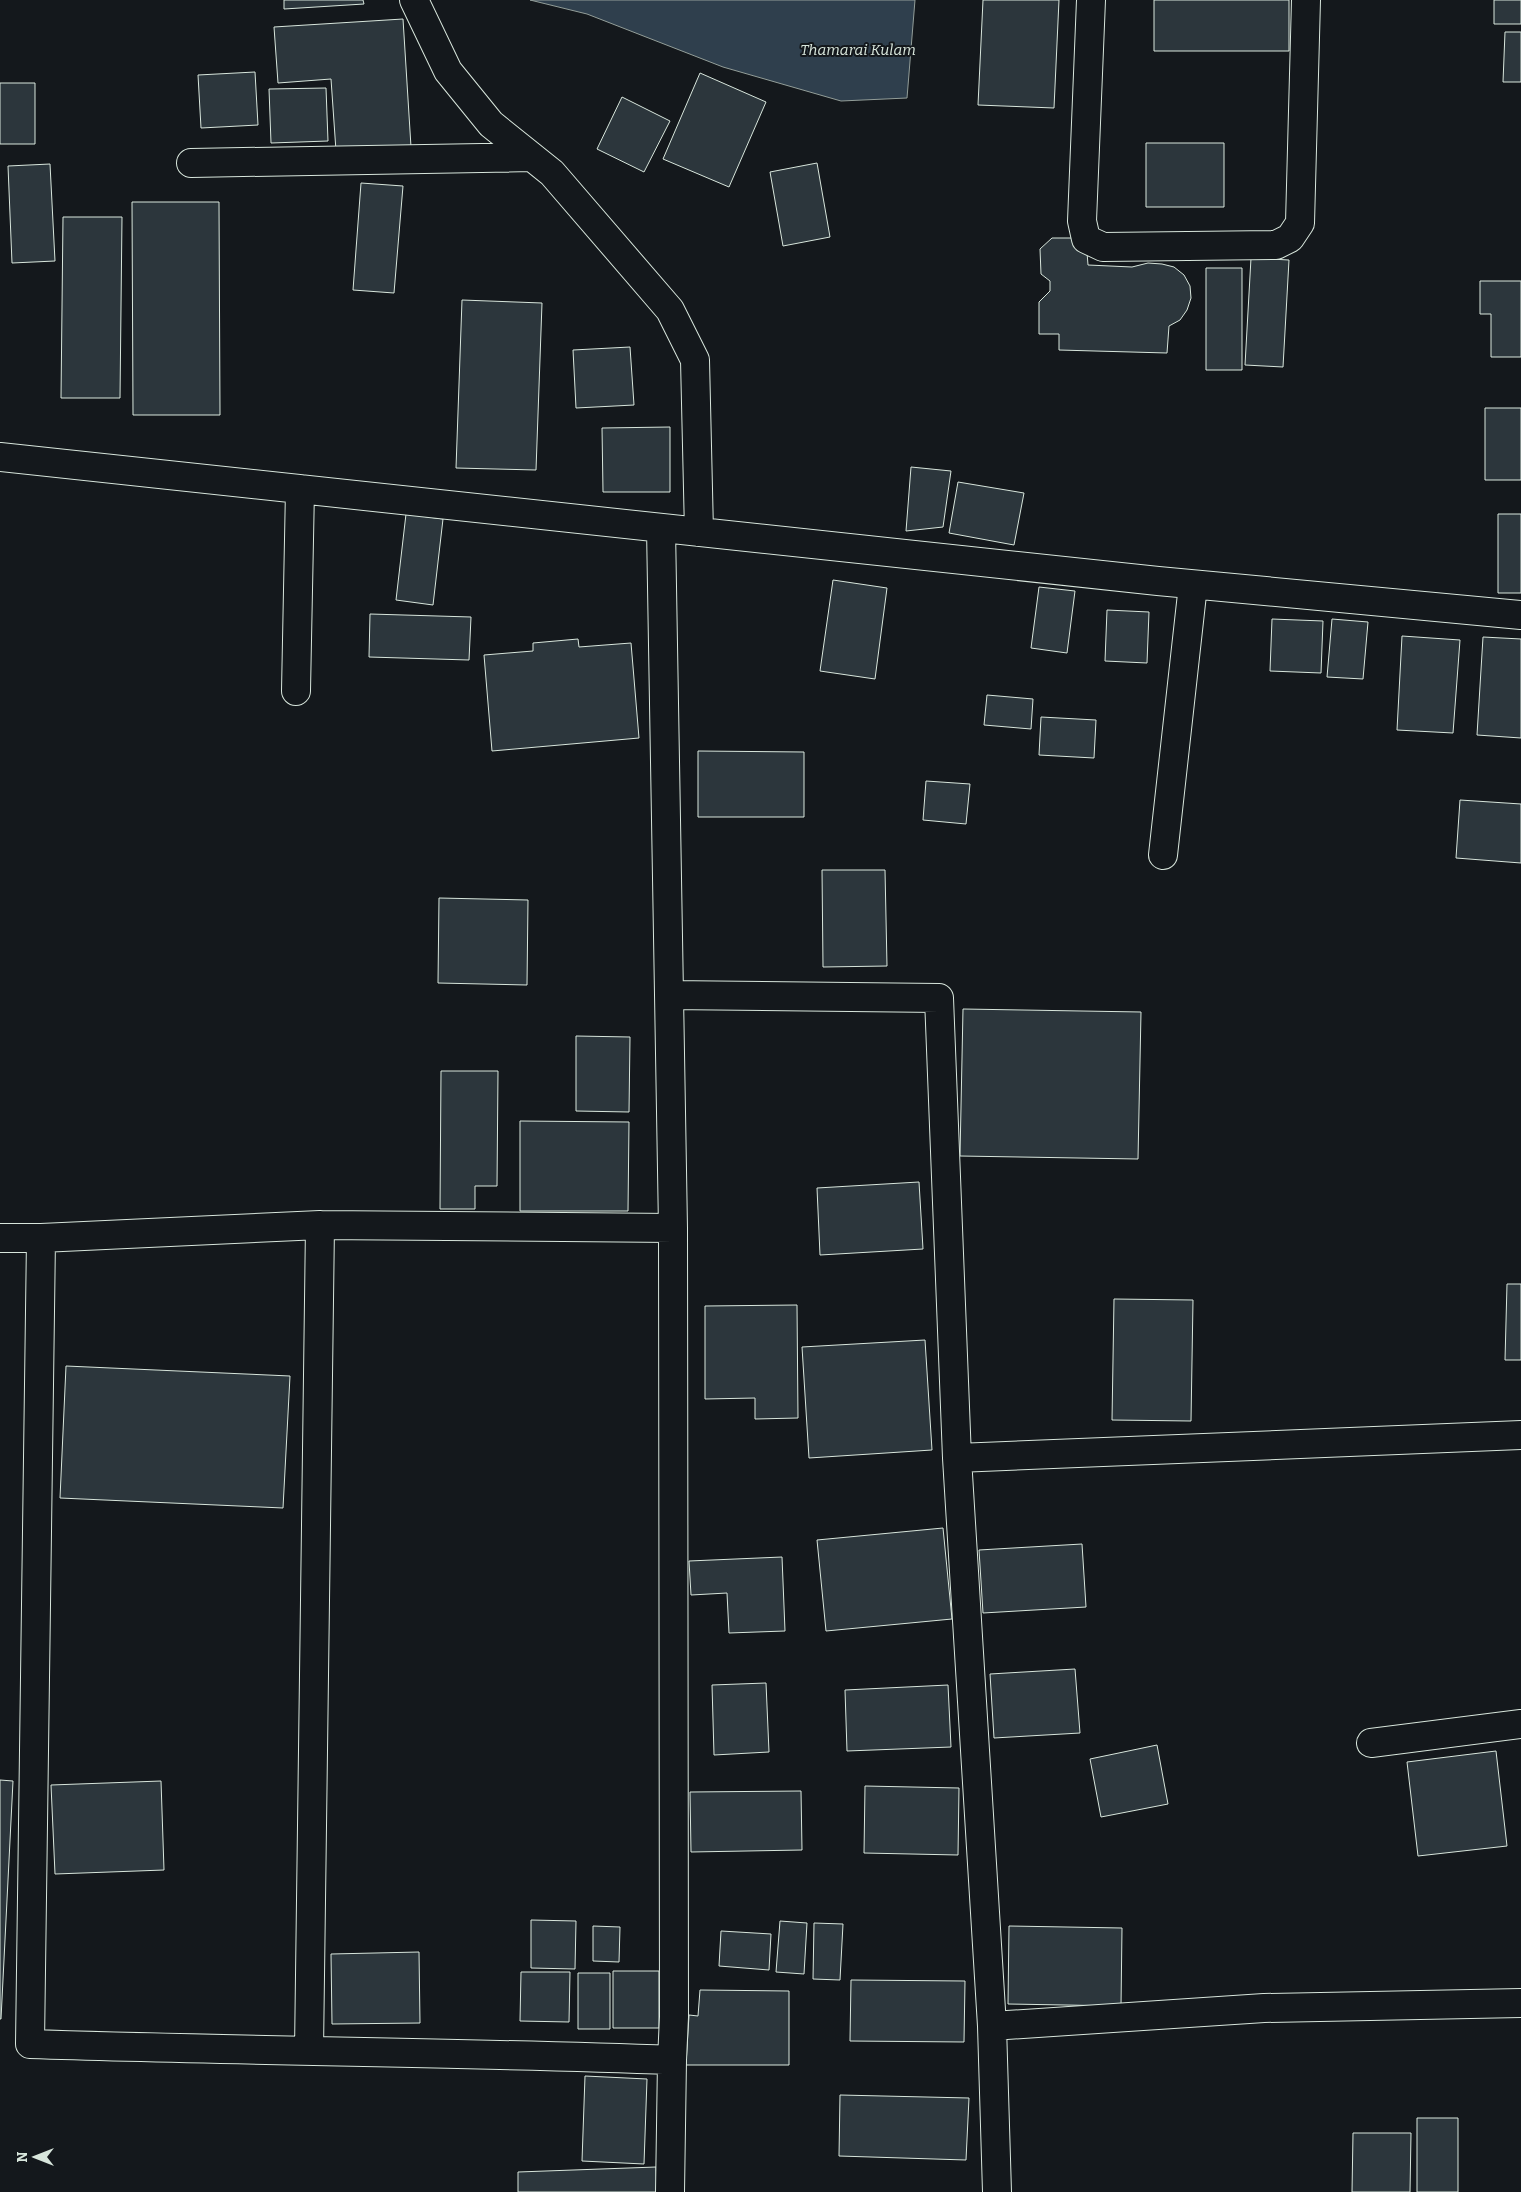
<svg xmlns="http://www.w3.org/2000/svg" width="1521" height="2192" font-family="Bitter,serif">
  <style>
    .water { fill: #2f3f4d; stroke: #939e99 }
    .building { fill: #2c363c; stroke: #d8e6dc }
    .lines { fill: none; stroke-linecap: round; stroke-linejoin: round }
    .minor-casing { stroke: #d8e6dc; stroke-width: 30 }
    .minor { stroke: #14181c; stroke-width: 28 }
    .labels { text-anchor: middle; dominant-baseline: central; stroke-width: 4; stroke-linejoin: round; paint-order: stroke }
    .water-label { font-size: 15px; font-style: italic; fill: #d8e6dc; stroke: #14181c }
  </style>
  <rect width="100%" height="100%" fill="#14181c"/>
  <path class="water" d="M530,0H915L907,98L841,101L723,67L587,14Z"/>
  <path class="building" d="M284,0H363L364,4L284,9Z
    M983,0H1059L1054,108L978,105Z
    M1154,0H1289V51H1154Z
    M1494,0H1521V24H1494Z
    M403,19L411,147L336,151L331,79L278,83L274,27Z
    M1505,32H1521V82H1503Z
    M255,72L258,125L201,128L198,75Z
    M700,73L766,102L729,187L663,159Z
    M0,83H35V144H0Z
    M326,88L328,141L271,143L269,89Z
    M622,97L670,121L644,172L597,149Z
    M1146,143H1224V207H1146Z
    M817,163L830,237L783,246L770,172Z
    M50,164L55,261L12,263L8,166Z
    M361,183L403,186L394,293L353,290Z
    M132,202H219L220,415H133Z
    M63,217H122L120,398H61Z
    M1052,238H1075L1087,252L1088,265L1132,267L1148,263L1162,264L1174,267L1184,275L1190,286L1191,298L1187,310L1180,320L1169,326L1167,353L1059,350V334H1039V302L1050,291V281L1041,274L1040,249Z
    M1251,258L1289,260L1283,367L1245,365Z
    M1206,268H1242V370H1206Z
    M1480,281H1521V357H1491V314H1480Z
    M462,300L542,303L536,470L456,468Z
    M630,347L634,405L576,408L573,350Z
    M1485,408H1521V480H1485Z
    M670,427V492H603L602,428Z
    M911,467L951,471L943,527L906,531Z
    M958,482L1024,493L1014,545L949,533Z
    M406,514L443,519L433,605L396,600Z
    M1498,514H1521V593H1498Z
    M833,580L887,588L875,679L820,671Z
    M1039,587L1075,591L1067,653L1031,648Z
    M1107,610L1149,612L1147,663L1105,661Z
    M370,614L471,617L469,660L369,657Z
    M1272,619L1323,621L1321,673L1270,671Z
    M1332,619L1368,622L1363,679L1327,677Z
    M1402,636L1460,640L1453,733L1397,730Z
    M1483,637L1521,639V738L1477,735Z
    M578,639L579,647L631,643L639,738L492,751L484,655L533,651V643Z
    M987,695L1033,699L1031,729L984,725Z
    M1041,717L1096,720L1094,758L1039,755Z
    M698,751L804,752V817H698Z
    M926,781L970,784L966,824L923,820Z
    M1460,800L1521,804V863L1456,858Z
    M822,870H885L887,966L823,967Z
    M439,898L528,900L527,985L438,983Z
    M963,1009L1141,1012L1138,1159L960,1156Z
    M576,1036L630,1037L629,1112L576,1111Z
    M441,1071H498L497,1186H475V1209H440Z
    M520,1121L629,1122L628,1211H520Z
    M919,1182L923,1249L820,1255L817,1188Z
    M1507,1284H1521V1360H1505Z
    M1114,1299L1193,1300L1191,1421L1112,1420Z
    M797,1305L798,1418L755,1419V1398L705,1399V1306Z
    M925,1340L932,1450L809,1458L802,1347Z
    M66,1366L290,1376L283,1508L60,1498Z
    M943,1528L952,1619L826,1631L817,1540Z
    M1082,1544L1086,1607L983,1613L979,1550Z
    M782,1557L785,1631L729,1633L727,1593L691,1595L689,1561Z
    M1075,1669L1080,1733L994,1738L990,1674Z
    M766,1683L769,1752L714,1755L712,1685Z
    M948,1685L951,1747L847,1751L845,1690Z
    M1157,1745L1168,1804L1101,1817L1090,1759Z
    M1496,1751L1507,1846L1418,1856L1407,1762Z
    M0,1780L13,1781L1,2019H0Z
    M161,1781L164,1870L55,1874L51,1785Z
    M865,1786L959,1788L958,1855L864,1853Z
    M801,1791L802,1850L691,1852L690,1792Z
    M531,1920L576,1921L575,1969L531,1968Z
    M780,1921L807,1923L804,1974L776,1972Z
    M814,1923L843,1924L840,1980L813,1979Z
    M593,1926L620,1927L619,1962L593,1961Z
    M1009,1926L1122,1928L1121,2006L1008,2004Z
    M721,1931L771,1934L769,1970L719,1966Z
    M419,1952L420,2023L332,2024L331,1954Z
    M613,1971H659V2028H613Z
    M521,1972H570L569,2022L520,2021Z
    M578,1973H610V2029H578Z
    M851,1980L965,1981L964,2042L850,2041Z
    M700,1990L789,1991V2065H686L689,2015L698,2016Z
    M585,2076L647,2079L644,2164L582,2161Z
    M840,2095L969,2098L966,2160L839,2156Z
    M1417,2118H1458V2192H1417Z
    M1353,2133H1411L1410,2192H1352Z
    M656,2167L657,2192H518V2172Z"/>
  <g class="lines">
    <defs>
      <path id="minor" d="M414,0L448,71L491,124L552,173L670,310L695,360L699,532
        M1091,0L1082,221L1086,239L1103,247L1276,245L1290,238L1300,223L1306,0
        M191,163L532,157
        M0,457L1158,581L1521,615
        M296,691L300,489
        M1163,855L1193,585
        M669,995L939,998L957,1458L992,2026L997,2192
        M0,1238H41L320,1225L673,1228
        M41,1238L30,2044C244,2051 458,2052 672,2060L674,2017L673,1228L661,528
        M957,1458L1521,1435
        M1371,1743L1521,1724
        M992,2026L1264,2008L1521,2003
        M309,2051L320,1225
        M670,2192L672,2060"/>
    </defs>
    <use href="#minor" class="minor-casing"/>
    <use href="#minor" class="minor"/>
  </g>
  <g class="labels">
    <g class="water-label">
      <text x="858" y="50">Thamarai Kulam</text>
    </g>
  </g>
  <g transform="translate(35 2157) rotate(270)" stroke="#14181c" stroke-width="4" paint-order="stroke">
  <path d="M0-4L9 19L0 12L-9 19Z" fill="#d8e6dc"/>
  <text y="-8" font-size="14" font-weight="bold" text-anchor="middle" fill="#d8e6dc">N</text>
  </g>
</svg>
